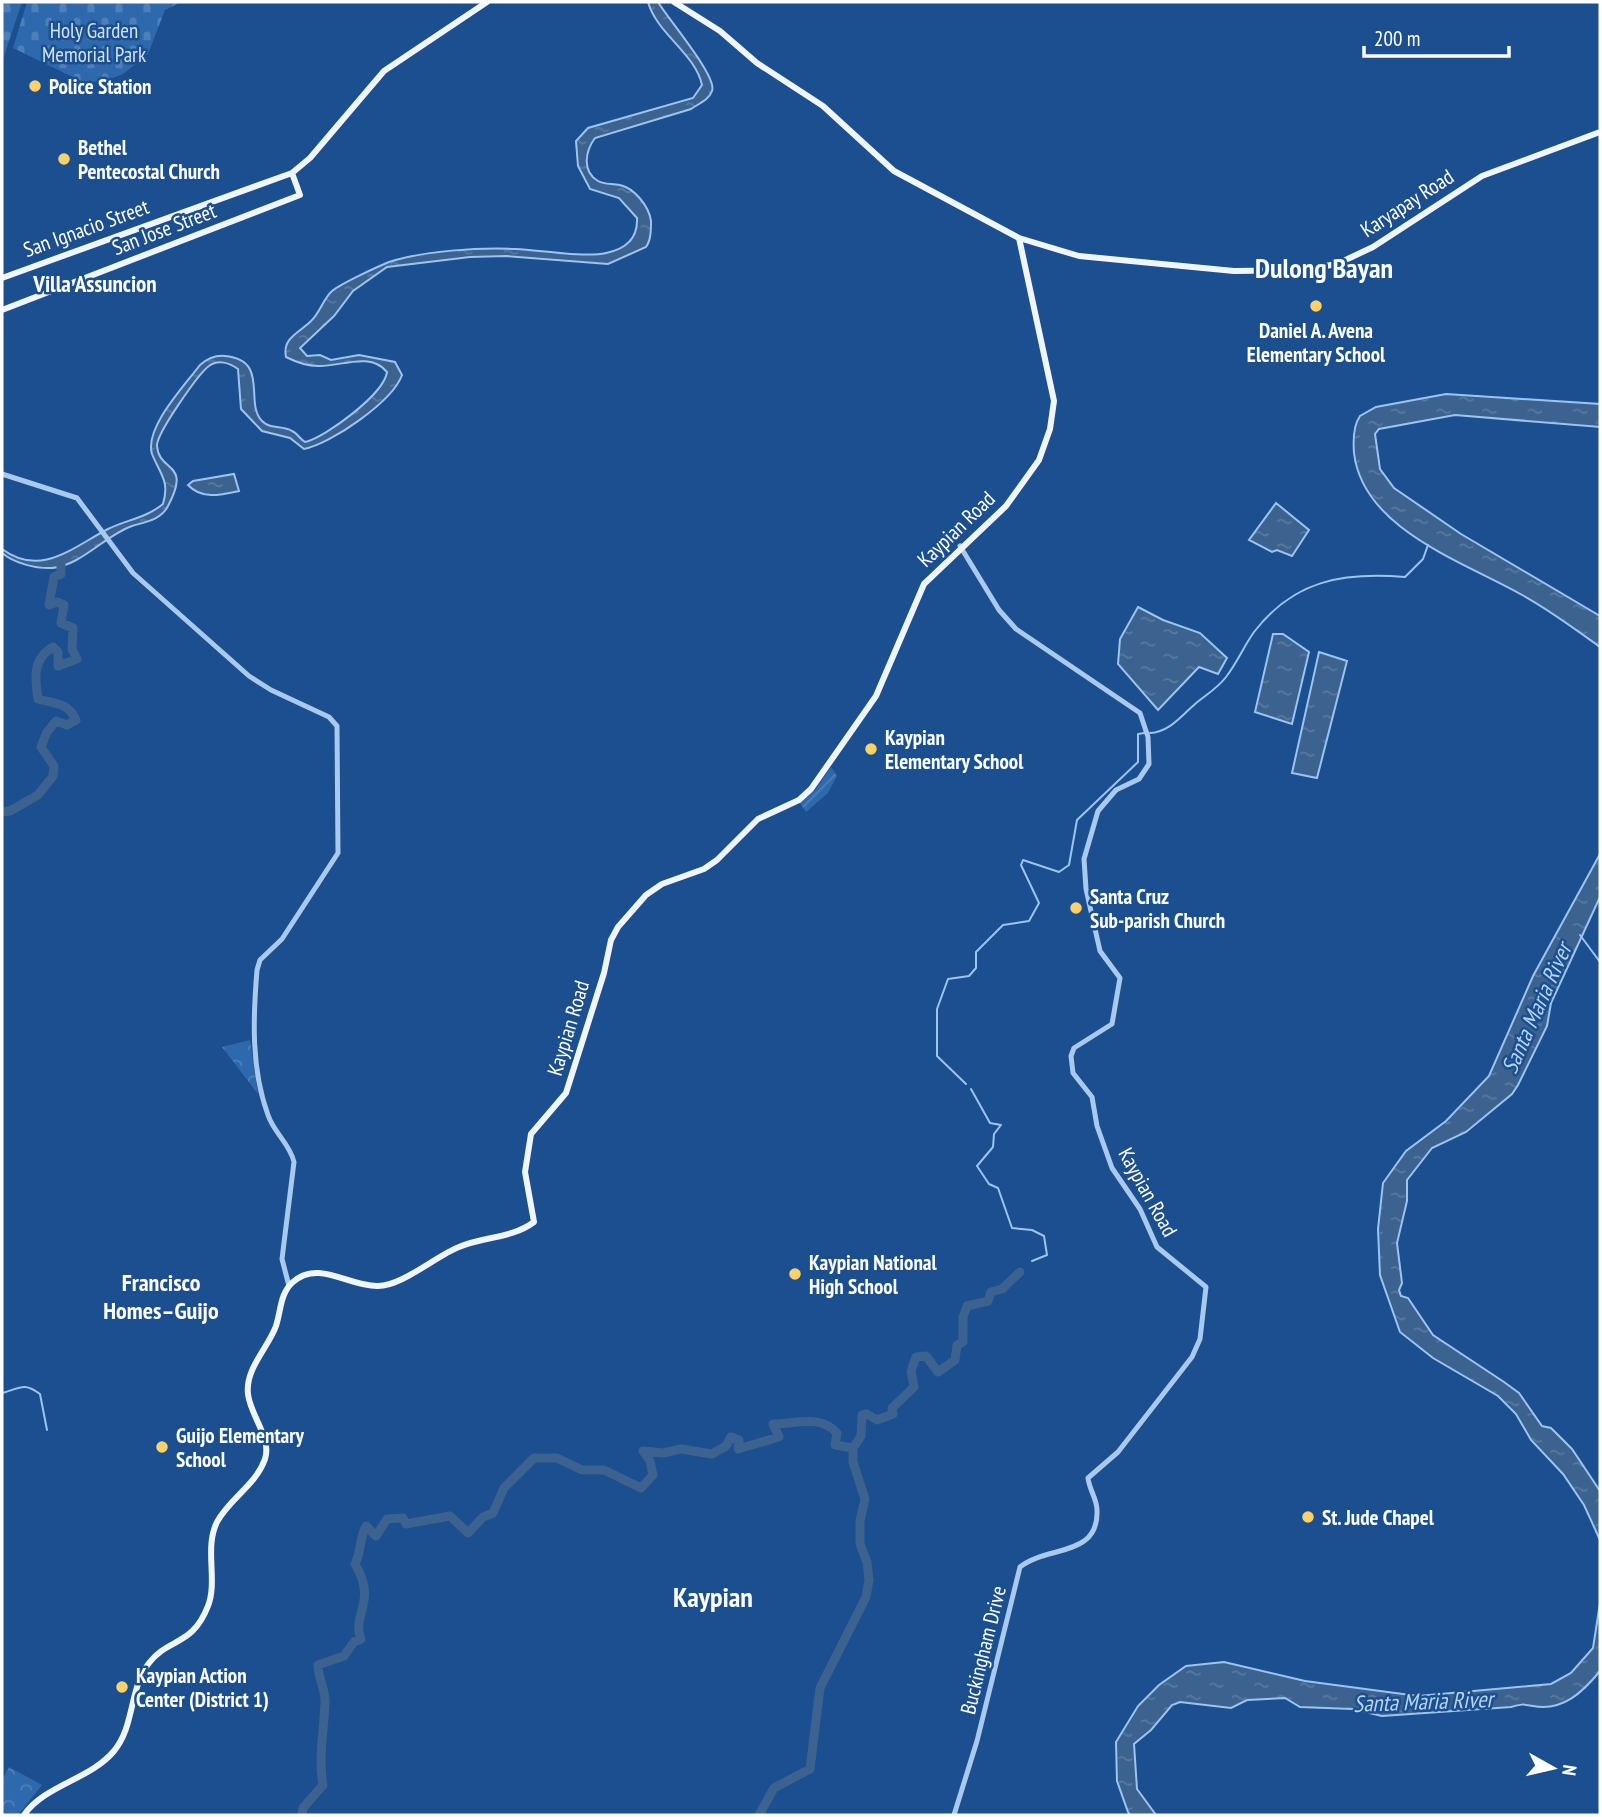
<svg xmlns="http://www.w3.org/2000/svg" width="1602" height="1817" font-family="'PT Sans Narrow',sans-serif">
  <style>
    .cemetery { fill: url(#cemetery-stones) }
    .park { fill: url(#park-crowns) }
    .garden { fill: url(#garden-furrows) }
    .water { fill: url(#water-ripples); stroke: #9cc4f0; stroke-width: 2 }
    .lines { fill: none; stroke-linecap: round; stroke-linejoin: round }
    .stream { stroke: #9cc4f0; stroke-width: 2 }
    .river { stroke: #3c6290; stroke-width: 9 }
    .minor { stroke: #a9c9ee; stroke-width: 5 }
    .major { stroke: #f0f6ff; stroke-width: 6 }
    .poi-dot { fill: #ffd166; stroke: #1b4f8f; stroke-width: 2.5 }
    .labels { text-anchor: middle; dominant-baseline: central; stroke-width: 5; stroke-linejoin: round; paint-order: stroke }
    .park-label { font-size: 21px; fill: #cfe3fa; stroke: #1b4f8f }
    .poi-label { font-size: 21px; font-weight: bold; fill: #fff; stroke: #1b4f8f; text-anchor: start }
    .street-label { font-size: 21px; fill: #fff; stroke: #1b4f8f }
    .neighbourhood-label { font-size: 23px; font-weight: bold; fill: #fff; stroke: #1b4f8f }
    .water-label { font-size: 23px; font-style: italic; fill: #b5d3f5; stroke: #1b4f8f }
    .quarter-label { font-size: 24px; font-weight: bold; fill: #fff; stroke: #1b4f8f }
    .district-label { font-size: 28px; font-weight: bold; fill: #fff; stroke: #1b4f8f }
  </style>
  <defs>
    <pattern id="cemetery-stones" width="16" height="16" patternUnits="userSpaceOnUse" patternTransform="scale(1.75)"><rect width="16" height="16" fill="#2e69ad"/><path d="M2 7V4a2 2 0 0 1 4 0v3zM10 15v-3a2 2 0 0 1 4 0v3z" fill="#4d80b9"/></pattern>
    <pattern id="park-crowns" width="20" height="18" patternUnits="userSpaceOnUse" patternTransform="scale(1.75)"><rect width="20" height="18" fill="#2e69ad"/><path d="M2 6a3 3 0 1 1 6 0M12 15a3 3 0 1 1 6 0" fill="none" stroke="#4d80b9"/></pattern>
    <pattern id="garden-furrows" width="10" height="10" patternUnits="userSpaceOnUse" patternTransform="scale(1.75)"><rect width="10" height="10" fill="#2e69ad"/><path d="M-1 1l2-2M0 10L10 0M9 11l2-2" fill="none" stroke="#4d80b9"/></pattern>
    <pattern id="water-ripples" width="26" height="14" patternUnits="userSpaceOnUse" patternTransform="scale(1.75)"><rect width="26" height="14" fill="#3c6290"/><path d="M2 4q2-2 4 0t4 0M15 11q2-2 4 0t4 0" fill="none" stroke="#597aa1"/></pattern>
  </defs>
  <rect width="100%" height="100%" fill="#1b4f8f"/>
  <path class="cemetery" d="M2,2H22L2,62Z
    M27,2H181L165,10L148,54L123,74L108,80L85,83L13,48Z"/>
  <path class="park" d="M250,1040L258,1094L222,1047Z
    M9,1767L42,1785L18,1815H2V1780Z"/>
  <path class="garden" d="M831,767L837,776L828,793L806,812L800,803L815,790Z"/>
  <path class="water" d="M648,2H658C668,19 718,77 712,91C709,100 698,104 691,109L595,138C586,150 581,171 598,181C605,185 612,183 620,185C634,188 649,206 651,221C651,230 651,240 646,247L608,264L506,256L470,257L387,267L353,291L334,316L300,348L307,356L320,355L331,360L359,355L395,362L402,375C393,401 331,444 304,449L290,438L262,431L241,409L238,369C230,363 218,359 209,366C199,373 156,434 157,446C159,473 192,461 168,506C161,520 145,522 132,526C104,536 82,565 52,568C36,569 14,563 2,553V549C41,578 73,547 108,529C126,520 146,518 163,504C170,481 160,474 152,454C144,428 185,385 200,365C207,359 216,355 225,356C270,360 244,403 262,421C271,430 282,425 292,431C297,433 300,439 305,442C326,437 384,394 387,372C370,351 340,367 318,366C306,366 296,362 286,357C282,338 299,333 311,321C320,313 323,299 332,291C342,283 377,267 389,262C423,251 480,247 516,249C539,250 585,258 606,253C626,249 638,239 637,218L619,198L590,189L578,166L576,141L588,128L693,98L702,85C695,53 657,34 648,2Z
    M1446,394L1600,404V427L1455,415L1379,429L1375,434L1380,469L1394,488L1461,534L1600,616V647C1575,629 1551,611 1524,596C1465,562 1363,530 1354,453C1353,440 1353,426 1360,416L1376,407Z
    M234,474L239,491C221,495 202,500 188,485L193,481Z
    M1276,503L1309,530L1292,556L1277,550L1272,552L1249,540Z
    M1138,607L1163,620L1200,633L1227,658L1218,674L1199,667L1158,710L1118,664L1120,639Z
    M1273,634H1283L1309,652L1292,724L1255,712Z
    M1319,652L1347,661L1317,778L1292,773Z
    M1600,854V897L1551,1003L1547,1026L1518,1085L1512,1094L1466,1132L1432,1148L1407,1180V1201L1397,1243L1402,1283L1399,1290L1401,1296L1408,1298L1433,1335L1504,1382L1519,1393L1542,1426L1551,1428L1572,1449L1600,1491V1540L1584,1505L1563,1474L1531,1440L1516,1414L1498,1396L1433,1358L1400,1332L1380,1275L1378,1229L1383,1183L1406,1151L1446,1121L1489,1076L1533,976Z
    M1600,1603V1671C1583,1692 1562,1712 1533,1706C1524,1704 1520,1704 1511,1707L1382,1716L1352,1709L1300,1707L1285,1698L1247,1700L1231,1708L1180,1702L1172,1705L1151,1730L1134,1744L1137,1789L1156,1815H1130L1128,1812L1117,1781L1116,1742L1138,1706L1159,1685L1186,1666L1224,1662L1305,1681L1418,1696L1551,1684L1571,1673L1593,1648Z"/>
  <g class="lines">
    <path class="stream" d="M1150,733C1169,732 1180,717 1194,705C1204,696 1217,689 1226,677C1237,663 1244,646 1254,632C1294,580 1343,572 1405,577L1423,559L1428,545
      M1580,935L1600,962
      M966,1084L937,1056V1009L948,979L969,976L976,968V952L1003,925L1029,921L1039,903L1021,865L1023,860L1059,872L1069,865L1077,820L1138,762V734L1144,733
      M971,1089L990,1123L1001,1125L994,1134L993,1147L977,1166L989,1184L998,1188L1012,1228L1032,1230L1044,1236L1047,1255L1032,1261
      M2,1393C19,1389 23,1381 40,1394L47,1430"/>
    <path class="river" d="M2,812L10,811L38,795L53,776L54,766L41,747L47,732L56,721L67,725L76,720C68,702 55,704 38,699C35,679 32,659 53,647L58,652V666L77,659L72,649L73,628L61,623L64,605L57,602L49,605L54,577L61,574V561
      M302,1815L303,1808L323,1785C318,1757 324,1731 325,1703C326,1691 318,1678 318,1665L344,1656L354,1642L361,1639C351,1615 378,1602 355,1564C362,1551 359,1538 366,1526L376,1536L387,1519L403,1518L406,1524L450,1516L468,1533L483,1517L493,1513L504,1488L534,1458H557L582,1470H604L641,1488L653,1475L650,1461L643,1451L663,1453L681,1449L712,1454L726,1446L731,1437L739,1440L738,1449L779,1437L773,1424C796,1424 820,1414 837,1433L835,1445L853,1448
      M759,1815L774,1788L810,1769L820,1688L866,1597L869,1580L867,1562L860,1544V1521L865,1499L853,1462V1448L861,1436L862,1415L867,1414L877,1420L893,1414L892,1408L914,1387L911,1371L916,1357L926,1356L938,1372L955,1360L957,1345L963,1342V1317L967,1306L988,1301L991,1292L1002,1289L1020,1272"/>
    <path class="minor" d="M2,474L77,498L133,573L249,676L271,690L329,717L337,726L338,853L282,939L260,960L257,970C253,1018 251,1069 268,1115C274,1133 290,1144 294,1162L282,1259L289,1286
      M954,1815L977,1741L1020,1567C1047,1545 1099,1558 1097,1510C1097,1499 1089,1489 1088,1478L1118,1452L1192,1357L1200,1339L1206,1287L1157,1247L1140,1209L1112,1168L1097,1126L1092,1097L1073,1073L1071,1056L1074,1048L1112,1024L1120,978L1100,951L1086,889L1084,859L1098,811L1116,790L1139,779L1149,764L1148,737L1140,713L1016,629L999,610L960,546"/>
    <path class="major" d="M674,2L720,31L757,63L823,106L894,171L1019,238L1079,256L1234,271L1302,270L1337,264L1373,247L1482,176L1600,132
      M2,278L292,173L310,158L384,71L487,2
      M2,310L300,195L292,173
      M24,1815C45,1785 91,1779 114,1751C135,1726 129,1688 149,1663C169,1637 192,1647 208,1606C218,1580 204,1548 217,1522C229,1499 256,1485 265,1459C272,1438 250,1415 248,1394C245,1369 268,1348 276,1326C281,1311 280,1293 293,1282C319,1259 349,1287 378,1286C402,1286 436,1256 459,1247C484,1236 511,1239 534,1222L525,1172L531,1134L566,1093L604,973L611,940L618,927L646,895L662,884L704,869L717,860L758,819L799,800L811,789L876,696L924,584L1006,506L1039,460L1050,429L1054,401L1019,238"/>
  </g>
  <g class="poi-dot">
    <circle cx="35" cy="86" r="7"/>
    <circle cx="64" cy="159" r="7"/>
    <circle cx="1316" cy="306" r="7"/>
    <circle cx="871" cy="749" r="7"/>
    <circle cx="1076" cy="908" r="7"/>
    <circle cx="795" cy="1274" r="7"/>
    <circle cx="162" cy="1447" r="7"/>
    <circle cx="1308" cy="1517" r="7"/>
    <circle cx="122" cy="1687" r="7"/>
  </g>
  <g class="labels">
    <g class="park-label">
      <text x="94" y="30">Holy Garden<tspan x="94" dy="24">Memorial Park</tspan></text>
    </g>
    <g class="poi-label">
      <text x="49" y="86">Police Station</text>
      <text x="78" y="147">Bethel<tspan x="78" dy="24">Pentecostal Church</tspan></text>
      <text x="1316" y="330" text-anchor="middle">Daniel A. Avena<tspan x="1316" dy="24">Elementary School</tspan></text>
      <text x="885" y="737">Kaypian<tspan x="885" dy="24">Elementary School</tspan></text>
      <text x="1090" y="896">Santa Cruz<tspan x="1090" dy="24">Sub-parish Church</tspan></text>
      <text x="809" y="1262">Kaypian National<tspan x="809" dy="24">High School</tspan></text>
      <text x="176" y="1435">Guijo Elementary<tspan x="176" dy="24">School</tspan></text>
      <text x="1322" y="1517">St. Jude Chapel</text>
      <text x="136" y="1675">Kaypian Action<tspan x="136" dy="24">Center (District 1)</tspan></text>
    </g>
    <g class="street-label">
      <text transform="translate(1407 203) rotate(-33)">Karyapay Road</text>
      <text transform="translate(86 228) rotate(-20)">San Ignacio Street</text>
      <text transform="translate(164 229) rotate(-21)">San Jose Street</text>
      <text transform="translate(956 529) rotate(-44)">Kaypian Road</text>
      <text transform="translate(568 1028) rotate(-73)">Kaypian Road</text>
      <text transform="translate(1148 1192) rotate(61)">Kaypian Road</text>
      <text transform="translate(983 1650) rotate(-76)">Buckingham Drive</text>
    </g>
    <g class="neighbourhood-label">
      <text x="95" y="283">Villa Assuncion</text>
    </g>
    <g class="water-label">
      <text transform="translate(1536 1008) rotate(-66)">Santa Maria River</text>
      <text transform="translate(1423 1701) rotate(-2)">Santa Maria River</text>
    </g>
    <g class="quarter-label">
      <text x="161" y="1282">Francisco<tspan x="161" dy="28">Homes–Guijo</tspan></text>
    </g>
    <g class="district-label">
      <text x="1324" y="267">Dulong Bayan</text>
      <text x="713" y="1596">Kaypian</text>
    </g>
  </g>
  <rect width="1602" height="1817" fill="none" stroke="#ffffff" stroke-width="7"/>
  <g transform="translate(1553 1768) rotate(98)" stroke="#1b4f8f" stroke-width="5" paint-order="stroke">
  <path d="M0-5L12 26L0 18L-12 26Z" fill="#ffffff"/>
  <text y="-10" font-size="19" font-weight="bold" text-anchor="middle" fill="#ffffff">N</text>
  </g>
  <path d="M1364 46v10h145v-10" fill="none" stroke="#ffffff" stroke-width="3.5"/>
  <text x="1374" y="46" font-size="21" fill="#ffffff" stroke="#1b4f8f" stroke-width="5" paint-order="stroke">200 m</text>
</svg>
